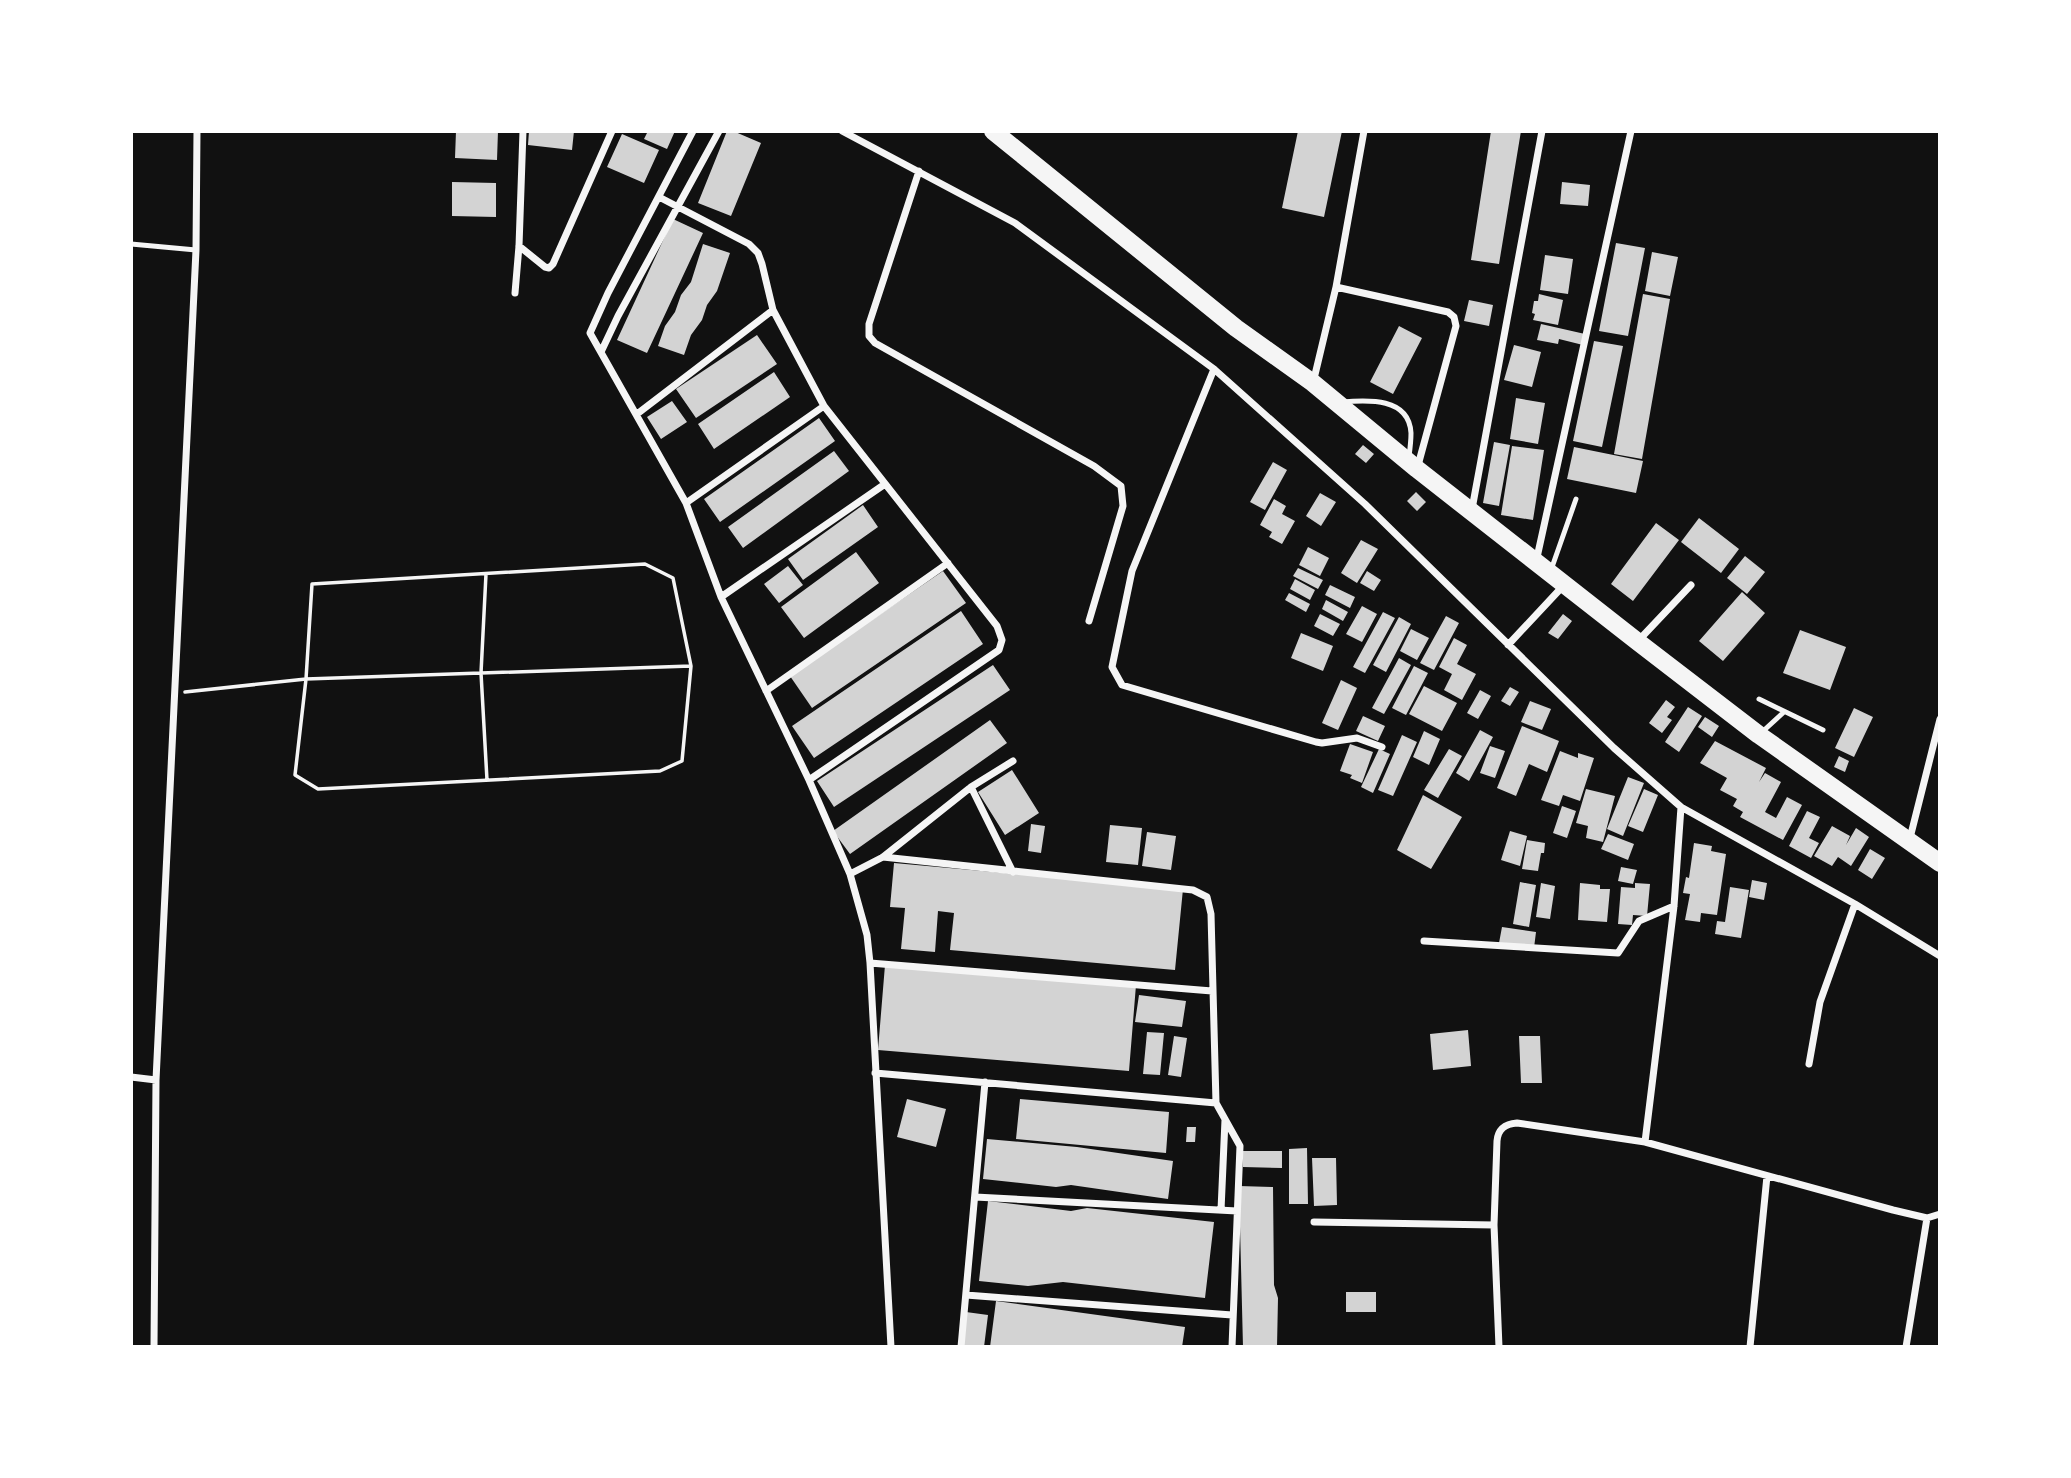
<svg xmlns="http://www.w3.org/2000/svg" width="2071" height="1478" font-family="'DM Sans',sans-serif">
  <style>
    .building { fill: #d3d3d3 }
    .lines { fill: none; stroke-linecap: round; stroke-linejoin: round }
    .path { stroke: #f5f5f5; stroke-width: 3.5 }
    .service { stroke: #f5f5f5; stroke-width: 5 }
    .minor { stroke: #f5f5f5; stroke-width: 7 }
    .primary { stroke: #f5f5f5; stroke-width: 18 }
  </style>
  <rect width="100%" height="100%" fill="#111"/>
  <path class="building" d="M456,131H498L497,160L455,158Z
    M529,131H574L572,150L528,145Z
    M648,131H675L667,149L644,139Z
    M727,131H733L761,143L731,216L698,203Z
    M1298,131H1342L1324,217L1282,208Z
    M1491,131H1521L1499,264L1471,260Z
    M622,134L659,150L644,183L607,167Z
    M452,182L496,183V217L452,216Z
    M1562,182L1590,185L1588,206L1560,204Z
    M673,219L703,233L647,353L617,340Z
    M1616,243L1645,248L1628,336L1599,331Z
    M703,244L730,253L717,291L707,305L702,320L691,335L684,355L658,346L665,326L675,312L681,295L691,282Z
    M1652,252L1678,257L1670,296L1645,291Z
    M1545,255L1573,259L1568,294L1540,290Z
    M1539,294L1563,300L1558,325L1533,320L1535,314L1532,313L1534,301H1538Z
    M1643,294L1670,299L1642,459L1614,454Z
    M1469,300L1493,305L1489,326L1464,321Z
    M1541,324L1585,334L1583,345L1559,339L1558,344L1537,340Z
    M1399,326L1422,338L1393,394L1370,382Z
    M757,335L777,364L696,418L676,389Z
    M1594,341L1623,346L1602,447L1573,441Z
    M1514,345L1541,352L1532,387L1504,380Z
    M774,372L790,397L714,449L698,424Z
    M1516,398L1545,403L1538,444L1510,439Z
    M672,401L687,422L661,439L647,417Z
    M819,418L835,441L720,522L704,499Z
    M1494,442L1510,445L1499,506L1483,503Z
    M1363,445L1374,454L1366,463L1355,454Z
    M1512,446L1544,450L1533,520L1501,515Z
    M1574,447L1643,461L1636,493L1567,479Z
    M834,451L849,471L743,548L728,527Z
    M1273,462L1287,470L1265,510L1250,502Z
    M1416,492L1426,502L1417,511L1407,501Z
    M1320,493L1336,502L1321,526L1306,516Z
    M1274,499L1286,506L1282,514L1295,521L1282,544L1269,537L1272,532L1260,525Z
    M863,505L878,527L803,580L788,559Z
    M1699,518L1739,549L1721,573L1681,542Z
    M1656,523L1679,540L1633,601L1611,584Z
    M1361,540L1378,549L1357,583L1341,573Z
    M1308,547L1329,558L1320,576L1299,565Z
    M856,552L879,583L804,638L781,607Z
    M1745,556L1765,572L1747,594L1727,578Z
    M788,566L803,585L779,603L764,584Z
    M1298,568L1323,580L1318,589L1293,576Z
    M943,571L966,603L812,708L790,676Z
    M1367,571L1381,580L1374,591L1360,583Z
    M1295,579L1315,590L1310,600L1290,589Z
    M1330,585L1355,597L1350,608L1325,595Z
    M1742,592L1765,613L1723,661L1699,641Z
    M1289,593L1310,604L1306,612L1285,600Z
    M1326,600L1348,612L1343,621L1322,609Z
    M1362,606L1377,614L1362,642L1346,634Z
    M961,611L983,644L814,758L792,726Z
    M1383,612L1395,618L1365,673L1353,667Z
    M1320,614L1340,624L1333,636L1314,626Z
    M1563,614L1572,621L1558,639L1548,633Z
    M1446,616L1459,623L1434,670L1420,663Z
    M1399,617L1411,624L1386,672L1373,665Z
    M1411,629L1429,638L1417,660L1400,651Z
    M1800,630L1846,647L1830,690L1783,673Z
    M1301,633L1333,646L1323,671L1291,658Z
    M1454,638L1467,645L1457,664L1476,674L1462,700L1444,690L1452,674L1439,667Z
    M1399,658L1411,665L1384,714L1372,708Z
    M993,665L1010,690L834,807L817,781Z
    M1414,666L1428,673L1406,715L1392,708Z
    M1341,680L1357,688L1338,730L1322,723Z
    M1424,686L1457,703L1442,731L1409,714Z
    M1510,687L1519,692L1510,706L1501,701Z
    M1480,690L1491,696L1478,719L1467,713Z
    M1666,700L1675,707L1667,717L1672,720L1662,733L1649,723Z
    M1530,701L1551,709L1542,730L1521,722Z
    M1688,707L1702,716L1679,752L1665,742Z
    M1854,708L1873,717L1854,757L1835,748Z
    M1363,716L1385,726L1378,741L1356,731Z
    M1705,717L1719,726L1712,737L1698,727Z
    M990,720L1007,743L850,854L833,831Z
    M1522,726L1559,741L1547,772L1529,764L1516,796L1497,788Z
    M1480,730L1493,737L1469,781L1456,773Z
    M1424,731L1440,739L1429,765L1413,757Z
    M1402,735L1417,742L1393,796L1378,790Z
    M1715,741L1766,768L1759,782L1765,773L1781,782L1765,812L1776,818L1787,797L1802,805L1783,840L1740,817L1743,812L1733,806L1737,799L1720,790L1727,778L1700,763Z
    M1350,744L1373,752L1362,783L1350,778L1352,775L1340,771Z
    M1490,746L1505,751L1495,778L1480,773Z
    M1379,749L1390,754L1373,793L1361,787Z
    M1449,749L1462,756L1438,798L1424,790Z
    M1560,751L1578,758V753L1594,758L1580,801L1563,795L1559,806L1541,800Z
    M1839,756L1849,761L1845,772L1834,767Z
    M1012,770L1039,813L1005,835L978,792Z
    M1628,777L1644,783L1623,836L1607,829Z
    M1586,789L1615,796L1603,842L1586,838L1588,826L1576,823Z
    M1644,789L1658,795L1643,832L1628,826Z
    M1423,795L1462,817L1431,869L1397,850Z
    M1562,806L1576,811L1567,838L1553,833Z
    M1807,811L1820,817L1809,838L1819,843L1811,858L1789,846Z
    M1031,824L1045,826L1041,853L1028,851Z
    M1110,825L1142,828L1138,865L1106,862Z
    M1832,826L1850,836L1846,845L1856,828L1869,837L1851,866L1838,857L1832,866L1814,856Z
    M1510,831L1527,836L1520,866L1501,860Z
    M1147,832L1176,836L1171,870L1142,866Z
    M1608,834L1634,844L1628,860L1601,849Z
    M1527,840L1545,843L1544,853H1541L1538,871L1522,869Z
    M1694,843L1712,846L1711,851L1726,854L1717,915L1701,913L1700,922L1685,920L1690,894L1683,893L1686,877L1689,878Z
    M1870,849L1885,858L1872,879L1858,870Z
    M894,863L1183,889L1175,970L950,950L954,913L938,911L935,952L901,949L905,908L890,907Z
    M1621,867L1637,870L1633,884L1618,881Z
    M1752,880L1767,883L1764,900L1749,897Z
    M1520,882L1536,885L1529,927L1513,924Z
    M1541,883L1555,886L1550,919L1536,917Z
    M1580,883L1600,885V889H1610L1607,922L1578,920Z
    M1635,883L1650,884L1647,916L1633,915L1632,925L1618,924L1621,887L1635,888Z
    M1730,887L1749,890L1741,938L1715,934L1717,921L1725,922Z
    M1502,927L1536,932L1534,948L1499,943Z
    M885,965L1136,985L1129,1071L878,1050Z
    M1139,995L1186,1001L1182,1027L1135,1022Z
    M1468,1030L1471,1066L1433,1070L1430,1034Z
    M1147,1032L1164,1033L1160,1075L1143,1074Z
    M1174,1036L1187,1038L1181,1077L1168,1075Z
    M1519,1036H1540L1542,1083H1521Z
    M907,1099L946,1109L936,1147L897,1137Z
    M1020,1099L1169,1112L1166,1153L1016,1139Z
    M1187,1127H1196L1195,1142H1186Z
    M987,1139L1077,1147L1173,1161L1168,1199L1071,1185L1056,1187L983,1179Z
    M1307,1148L1308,1204H1289V1149Z
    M1243,1151H1282V1168L1243,1167Z
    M1312,1158H1336L1337,1205L1314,1206Z
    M1239,1186L1273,1187L1274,1285L1278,1298L1277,1347H1243Z
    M988,1201L1071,1211L1087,1208L1214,1222L1205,1298L1063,1282L1028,1286L979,1281Z
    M1346,1292H1376V1312H1346Z
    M996,1301L1185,1327L1182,1347H990Z
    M966,1312L988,1315L984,1347H962Z"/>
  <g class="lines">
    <path class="path" d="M645,564L673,578L691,666L682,761L660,771L318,789L295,775L306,679L312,584Z
      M486,574L481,673L487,780
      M185,692L306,679L691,666"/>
    <path class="service" d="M131,244L196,250
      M1342,402C1368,400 1409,397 1411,433C1411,441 1410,449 1409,456
      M1551,570L1576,499
      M1759,699L1823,730
      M1761,733L1784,712"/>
    <path class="minor" d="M693,131L608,293L590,333L686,503L721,597L809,780L850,874L867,935L870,963L891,1347
      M842,131L1015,223L1214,369L1365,504L1614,748L1681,807L1855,904L1940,956
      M919,171L869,324V336L875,343L1094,466L1121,486L1123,506L1089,621
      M659,197L749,244L758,253L762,264L773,310L824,406L997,626L1002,640L999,650L809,780
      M519,246L545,267L549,268L553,264L612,131
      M1336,287L1448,312L1454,317L1456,326L1417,469
      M515,293L519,246L523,131
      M601,352L618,316L719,131
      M1214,369L1132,571L1112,667L1122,685L1316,742L1322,743L1357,738L1382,747
      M1313,383L1336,287L1364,131
      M637,414L773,310
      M686,503L824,406
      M1472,509L1542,131
      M1536,562L1631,131
      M721,597L885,484
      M1638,641L1691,585
      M1508,645L1564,585
      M766,691L948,563
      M971,787L1013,872
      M1910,838L1940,719
      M883,857L1193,890L1207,897L1211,914L1216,1103L1240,1146L1232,1347
      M850,874L883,857L971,787L1013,761
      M1424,941L1618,953L1639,921L1674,906
      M870,963L1212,991
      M1809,1064L1820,1002L1855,904
      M875,1073L1216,1103
      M131,1077L156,1080
      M1645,1142L1674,906L1681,807
      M975,1197L1237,1211
      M1221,1210L1225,1120
      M1314,1222L1494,1225
      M966,1295L1232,1315
      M154,1347L156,1080L196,250L197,131
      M961,1347L985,1082
      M1499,1347L1494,1225L1497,1141C1498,1129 1505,1124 1517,1123L1645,1142L1893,1210L1927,1218L1940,1214
      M1750,1347L1767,1176
      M1906,1347L1927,1218"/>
    <path class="primary" d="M993,131L1236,328L1313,383L1417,469L1638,642L1759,735L1940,863"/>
  </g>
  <rect width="2071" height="1478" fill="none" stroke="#ffffff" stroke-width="266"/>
</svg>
